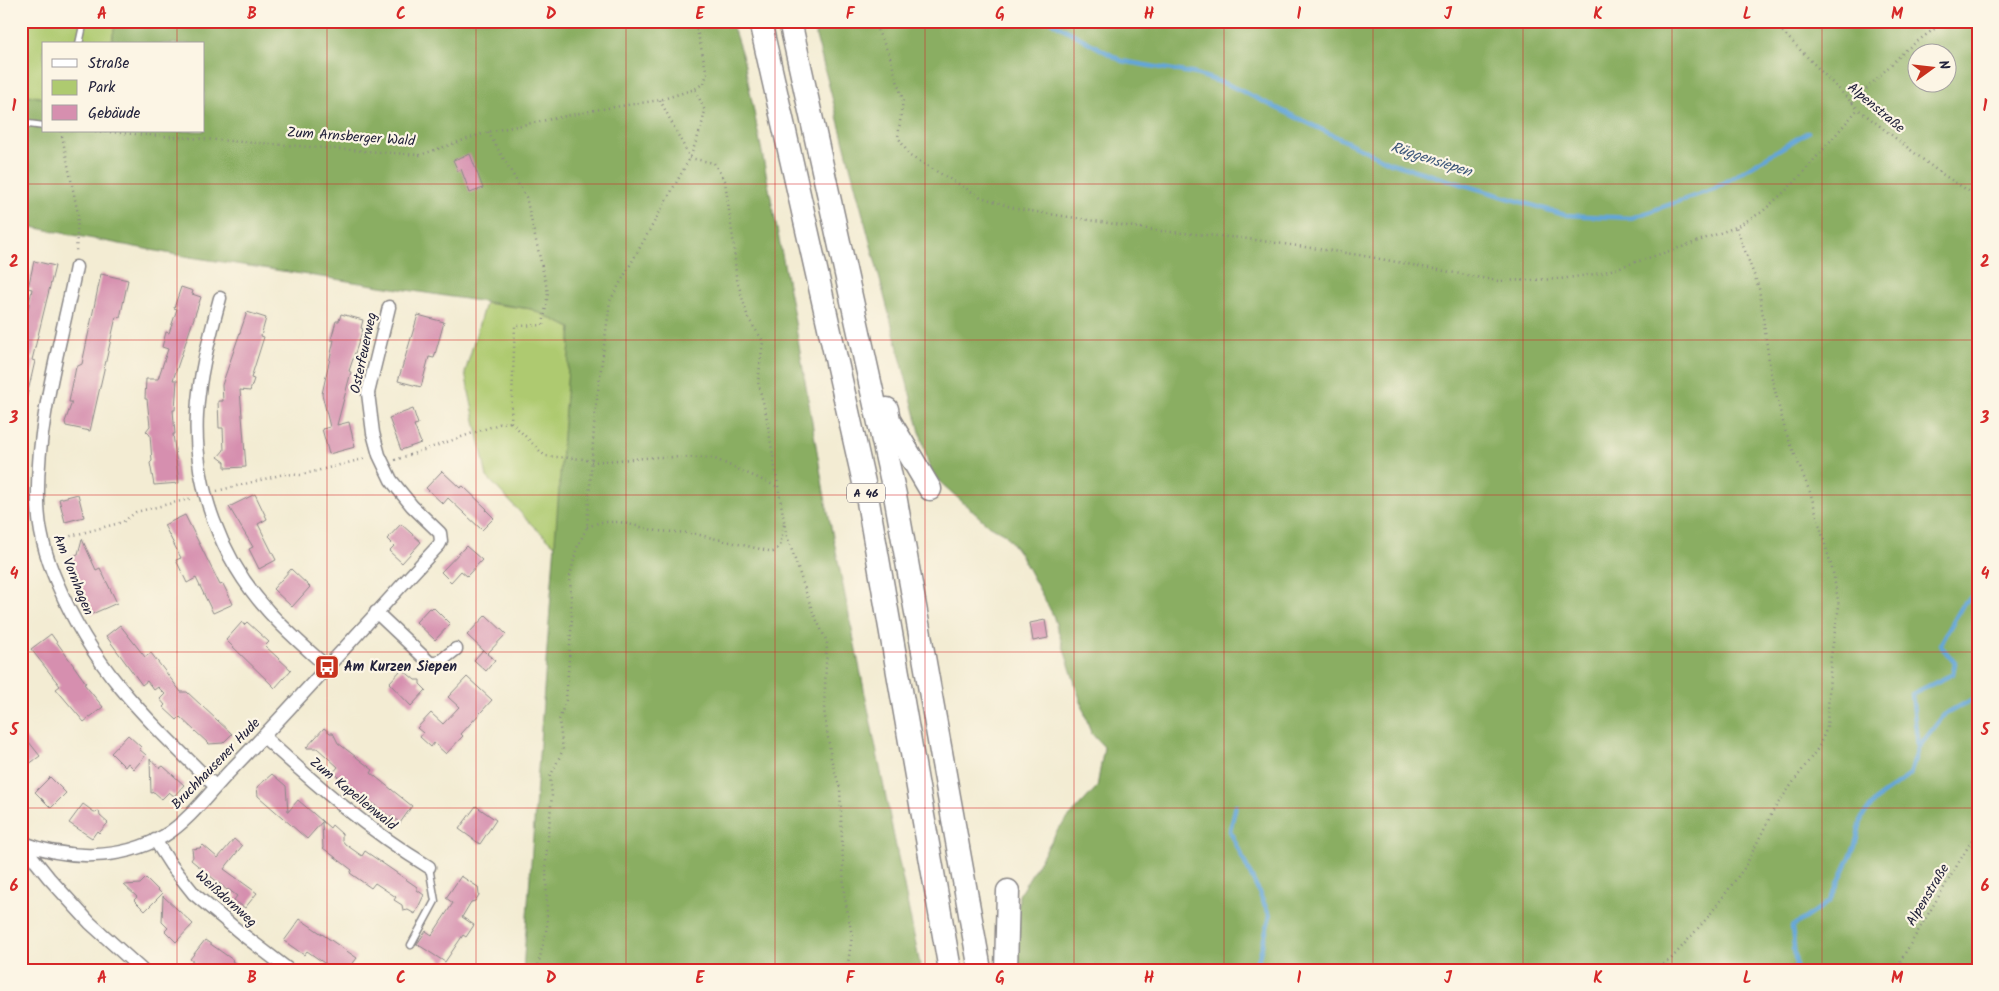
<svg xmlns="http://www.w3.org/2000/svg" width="1999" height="991" font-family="Kalam,sans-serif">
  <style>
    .green { fill: #aeca70; stroke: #687656 }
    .forest { fill: #8aae62; stroke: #56684e; fill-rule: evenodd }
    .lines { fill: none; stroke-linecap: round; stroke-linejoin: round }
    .stream { stroke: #64a6d8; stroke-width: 4.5 }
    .building { fill: #d68faf }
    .lane-casing { stroke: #8a8787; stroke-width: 9 }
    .street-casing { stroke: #8a8787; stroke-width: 15 }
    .highway-casing { stroke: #8a8787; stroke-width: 25 }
    .path { stroke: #8a8787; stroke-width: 2.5; stroke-dasharray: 1 4; stroke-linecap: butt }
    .lane { stroke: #fff; stroke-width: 6 }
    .street { stroke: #fff; stroke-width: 12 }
    .highway { stroke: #fff; stroke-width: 22 }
    .grid { fill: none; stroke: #d62828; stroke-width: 1; stroke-opacity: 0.55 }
    .labels { text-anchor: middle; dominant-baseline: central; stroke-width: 4.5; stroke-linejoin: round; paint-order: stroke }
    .shield { fill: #fcf5e5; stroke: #63616e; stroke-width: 1 }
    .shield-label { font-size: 12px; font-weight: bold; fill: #22223b }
    .street-label { font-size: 14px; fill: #22223b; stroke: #fcf5e5 }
    .poi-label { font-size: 14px; font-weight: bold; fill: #22223b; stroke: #fcf5e5; text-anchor: start }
    .water-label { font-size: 15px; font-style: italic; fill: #3c577a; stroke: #fcf5e5 }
    .neatline { fill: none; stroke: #d62828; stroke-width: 2 }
    .grid-label { font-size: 16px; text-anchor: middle; font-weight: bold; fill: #d62828 }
  </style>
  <rect width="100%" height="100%" fill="#fcf5e5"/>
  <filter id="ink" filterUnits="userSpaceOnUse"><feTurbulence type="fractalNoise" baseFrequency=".02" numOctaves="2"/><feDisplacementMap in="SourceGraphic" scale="10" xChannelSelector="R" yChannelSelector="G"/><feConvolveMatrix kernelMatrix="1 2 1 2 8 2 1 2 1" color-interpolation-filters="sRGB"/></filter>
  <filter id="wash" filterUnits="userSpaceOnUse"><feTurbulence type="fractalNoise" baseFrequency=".0096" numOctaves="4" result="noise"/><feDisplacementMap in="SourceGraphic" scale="20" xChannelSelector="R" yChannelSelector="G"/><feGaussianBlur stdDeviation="1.12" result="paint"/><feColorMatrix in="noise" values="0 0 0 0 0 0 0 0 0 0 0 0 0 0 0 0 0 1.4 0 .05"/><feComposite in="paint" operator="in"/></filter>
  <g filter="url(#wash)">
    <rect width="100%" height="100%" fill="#f3ecd3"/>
    <path class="green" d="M21,21H116L111,44H44V98L21,94Z
      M485,303L531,309L571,328L556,546L533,526L487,477L465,373Z"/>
    <path class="forest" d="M116,21H731L744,61L792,305L824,492L921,970H523L571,328L531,309L177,255L21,225V94L44,98V131H204V44H111Z
      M812,21H1978V970H1016L1019,895L1059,828L1097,787L1104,747L1091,733L1053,615L1020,554L1005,534L987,524L931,474ZM1916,52H1946V82H1916Z"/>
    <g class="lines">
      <path class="stream" d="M1050,21L1122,61L1196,74L1229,85L1391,163L1565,215L1631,218L1714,189L1808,132
        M1918,748L1944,715L1978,696
        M1236,805L1230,831L1270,916L1259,958L1250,970
        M1793,970L1796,967L1792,927L1830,901L1855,846L1862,817L1880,796L1910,775L1918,748L1912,694L1953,674L1955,663L1940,645L1964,603L1978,593"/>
    </g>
    <g id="blocks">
      <path class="building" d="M470,154L483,188L470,193L461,169L458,171L453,160Z
        M34,261L55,266L32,360L35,361L26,400H21V313L27,314L32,289L28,288Z
        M101,274L128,280L120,318L116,317L90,431L66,426L65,422L72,402H69L76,367L82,364Z
        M181,287L193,291L192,294L201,297L173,380H177L175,410H173L175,434H173L179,483L154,485L150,463L152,461L150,435L146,431L150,426L147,399H145L146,379H158L168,349L162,347L166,332L169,333L177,309L174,308Z
        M247,312L266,318L261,336L264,337L251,378L254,379L250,391L240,390L246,467L225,468V462L218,457L224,450L223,428H219L218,401H223L222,385Z
        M341,314L363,320L361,328L363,329L349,371L351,372L337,425L349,422L355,447L329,454L322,429L330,427L322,394L334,340H331L336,321H339Z
        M418,315L444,322L434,358L429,357L421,387L398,381Z
        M413,409L418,424L414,425L421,443L401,450L389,418Z
        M442,471L460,488L463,486L487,509L486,510L494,518L482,530L448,498L443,504L426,488Z
        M78,494L84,517L65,522L59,499Z
        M255,494L267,519L258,524L276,560L259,569L249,549L253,547L229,507Z
        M185,515L220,585L223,584L233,604L213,613L196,578L187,583L176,560L181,558L164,525Z
        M401,524L421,542L402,563L389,551L394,546L387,539Z
        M82,539L96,570L100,568L117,603L92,614L68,558L78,554Z
        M466,546L482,560L467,576L461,571L451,582L441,572Z
        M291,569L310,587L292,607L273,589Z
        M433,607L450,624L435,640L416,622L429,608L431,609Z
        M486,615L506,634L487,654L495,660L486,671L474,660L483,650L486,653L467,635Z
        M1045,620L1048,638L1033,641L1030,623Z
        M242,622L244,625L247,622L269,642L265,646L291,670L275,688L226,640Z
        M120,625L145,657L151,653L181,692H187L232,734L223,743L209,744L180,717L177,720L163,707L165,705L160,699L165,694L158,687L154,690L147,681L142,685L106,636Z
        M51,634L86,683L84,684L103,707L84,722L56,689L60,686L31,649Z
        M402,669L415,680H420V684L426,690L411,706L389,683Z
        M467,677L492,700L461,734L463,736L446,754L434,743L431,747L420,737L423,733L417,728L431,713L443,724L459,707L448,697Z
        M324,728L330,733H333L338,743L373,770L371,773L412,806L400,823L392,816L391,818L333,773L338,767L317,748H306Z
        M21,732L40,756L21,770Z
        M128,735L141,747L139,749L146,755L134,769L128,763L125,767L111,753Z
        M150,759L160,768L163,766L184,785L174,796L169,792L162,799L154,792L151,793Z
        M272,774L286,786L288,812L298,800L330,828L332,825L342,834V840L345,844L362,856L365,851L417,887V890L424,895L415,914L408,910L403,911L402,905L394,900L396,897L375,883L371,888L350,873L352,870L323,848L322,822L307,839L258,796L257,787Z
        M50,777L66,793L51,808L35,792Z
        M83,804L94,812L99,811L100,816L108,823L99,833L97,831L92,838L69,823Z
        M476,806L496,820L480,844L459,829Z
        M234,839L242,846L224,869L257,893L245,908L234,900L237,896L228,889L227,890L191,860L193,857L192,849L200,848L203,845L218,858Z
        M461,876L478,887L479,895L475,901L471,902L462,917L474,925L466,937L463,935L445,962L417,944L426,931L432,935L453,903L446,898Z
        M146,878L162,894L145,911L134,900L137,897L124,885L140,884Z
        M163,896L193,924L176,942L165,931L168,928L162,922Z
        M300,919L357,958L348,970H334L307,951L304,955L284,941Z
        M205,940L233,960L232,961L243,970H204L194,962L190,959Z"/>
    </g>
  </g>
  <g filter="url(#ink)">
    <use href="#blocks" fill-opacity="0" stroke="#8a8787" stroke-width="1"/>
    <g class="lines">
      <defs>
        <path id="lane" d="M79,44L84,21
          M21,123L44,126
          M411,945L435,901L429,867"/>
        <path id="street" d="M76,267C61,344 36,422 38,501C38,531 46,558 58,585C94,671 150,722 215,786
          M220,298C210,336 199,374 197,414C193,486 221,559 269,612C287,632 307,649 327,667
          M376,612L430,663H438L456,649
          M264,737C316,785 368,830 429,867
          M155,840L171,865L194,894L242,934L289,970
          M21,842C67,860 120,861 164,836C190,820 210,792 231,770C302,697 369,620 439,545L441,541L440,533L412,506L391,480L379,455L373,433L368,393L389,307
          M21,843L49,878L90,923L142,970"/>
        <path id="highway" d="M760,21L867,496L950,970
          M790,21L895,495L980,970
          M887,409L889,420L930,489
          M1006,970L1008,891"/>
      </defs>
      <use href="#lane" class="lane-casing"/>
      <use href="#street" class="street-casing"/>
      <use href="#highway" class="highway-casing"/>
      <path class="path" d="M873,21L889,54L903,100L898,137L910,156L981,197L1017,209L1160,231L1241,238L1298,246L1359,255L1498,281L1560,279L1602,273L1685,246L1736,227L1762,212L1794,183L1858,109
        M1772,21L1858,109L1939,172L1978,197
        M660,100L690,158L714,163L725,181L734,246L736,276L748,318L763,341L758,382L766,414L786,533L812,610L827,642L824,710L831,759L840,788L844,892L852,936L847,970
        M1852,103L1907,49L1945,21
        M61,131L78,214L76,253
        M95,131L420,155L488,132L595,110L660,100L695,89L704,83L707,74L695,21
        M488,132L526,197L548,293L543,325L515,326L511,422L545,456L584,459L592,462L658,457L713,458L778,487
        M395,460L502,423L511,422
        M217,491L284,474L301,475L367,458
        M587,527L601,522H620L657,531L691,533L773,552L780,546L784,524
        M56,540L123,522L136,512L193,498
        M537,970L547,927L546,860L552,795L550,777L563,750L559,720L566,700L572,618L570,577L576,550L587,527L595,414L610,301L690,158L701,128L705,111L695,89
        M1655,970L1671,959L1708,917L1745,867L1774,809L1818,748L1827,728L1831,656L1839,606L1833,572L1811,495L1785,430L1771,375L1759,288L1736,227
        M1895,970L1978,830"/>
      <use href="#lane" class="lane"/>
      <use href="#street" class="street"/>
      <use href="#highway" class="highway"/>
    </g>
  </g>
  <path class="grid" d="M177,21V44M327,21V970M476,21V970M626,21V970M775,21V970M925,21V970M1074,21V970M1224,21V970M1373,21V970M1523,21V970M1672,21V970M1822,21V970M177,131V970M21,184H1978M21,340H1978M21,495H1978M21,652H1978M21,808H1978"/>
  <defs>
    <symbol id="bus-square" viewBox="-11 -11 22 22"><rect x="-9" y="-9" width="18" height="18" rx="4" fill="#c8321e" stroke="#fcf5e5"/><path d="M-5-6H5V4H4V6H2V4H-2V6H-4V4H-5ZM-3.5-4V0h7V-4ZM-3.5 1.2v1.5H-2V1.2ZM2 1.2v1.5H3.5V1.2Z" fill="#fff"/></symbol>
  </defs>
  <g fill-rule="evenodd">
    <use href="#bus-square" x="313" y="653" width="28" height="28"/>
  </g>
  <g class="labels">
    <rect class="shield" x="847" y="483.5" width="38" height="19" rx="4"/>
    <g class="shield-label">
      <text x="866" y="493">A 46</text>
    </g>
    <g class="street-label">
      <text transform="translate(1876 108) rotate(40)">Alpenstraße</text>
      <text transform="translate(351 137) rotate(4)">Zum Arnsberger Wald</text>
      <text transform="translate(364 353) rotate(-78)">Osterfeuerweg</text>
      <text transform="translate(73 575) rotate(68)">Am Vornhagen</text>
      <text transform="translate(216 764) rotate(-46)">Bruchhausener Hude</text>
      <text transform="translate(353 794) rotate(39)">Zum Kapellenwald</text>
      <text transform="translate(1928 895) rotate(-59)">Alpenstraße</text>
      <text transform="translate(226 899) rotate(42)">Weißdornweg</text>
    </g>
    <g class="poi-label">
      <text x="344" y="667">Am Kurzen Siepen</text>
    </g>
    <g class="water-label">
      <text transform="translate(1431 160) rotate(18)">Rüggensiepen</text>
    </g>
  </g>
  <rect width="1999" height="991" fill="none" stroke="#fcf5e5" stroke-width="55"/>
  <rect x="42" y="42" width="162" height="90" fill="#fcf5e5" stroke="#a5a1a1"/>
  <rect x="52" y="59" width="25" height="8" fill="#ffffff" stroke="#a5a1a1"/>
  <text x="88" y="68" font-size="15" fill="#22223b">Straße</text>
  <rect x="52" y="80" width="25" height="15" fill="#aeca70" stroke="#a5a1a1"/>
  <text x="88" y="92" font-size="15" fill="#22223b">Park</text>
  <rect x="52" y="105" width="25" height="15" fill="#d68faf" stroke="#a5a1a1"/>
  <text x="88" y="118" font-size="15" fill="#22223b">Gebäude</text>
  <g transform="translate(1932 68) rotate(75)"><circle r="24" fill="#fcf5e5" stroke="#a5a1a1"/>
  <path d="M0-4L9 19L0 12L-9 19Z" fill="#c8321e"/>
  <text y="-8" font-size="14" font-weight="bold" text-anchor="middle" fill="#22223b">N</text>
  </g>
  <rect x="28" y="28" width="1944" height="936" class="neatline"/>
  <g class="grid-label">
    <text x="102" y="19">A</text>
    <text x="252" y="19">B</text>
    <text x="401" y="19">C</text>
    <text x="551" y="19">D</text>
    <text x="700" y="19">E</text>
    <text x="850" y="19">F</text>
    <text x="1000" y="19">G</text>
    <text x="1149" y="19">H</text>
    <text x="1299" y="19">I</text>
    <text x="1448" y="19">J</text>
    <text x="1598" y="19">K</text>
    <text x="1747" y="19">L</text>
    <text x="1897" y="19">M</text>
    <text x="14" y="111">1</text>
    <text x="1985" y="111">1</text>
    <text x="14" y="267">2</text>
    <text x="1985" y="267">2</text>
    <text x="14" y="423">3</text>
    <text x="1985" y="423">3</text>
    <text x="14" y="579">4</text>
    <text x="1985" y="579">4</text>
    <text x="14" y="735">5</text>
    <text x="1985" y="735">5</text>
    <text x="14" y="891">6</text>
    <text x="1985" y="891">6</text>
    <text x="102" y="983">A</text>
    <text x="252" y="983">B</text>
    <text x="401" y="983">C</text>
    <text x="551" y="983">D</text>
    <text x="700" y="983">E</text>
    <text x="850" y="983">F</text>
    <text x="1000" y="983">G</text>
    <text x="1149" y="983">H</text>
    <text x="1299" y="983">I</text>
    <text x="1448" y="983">J</text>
    <text x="1598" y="983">K</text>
    <text x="1747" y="983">L</text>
    <text x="1897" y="983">M</text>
  </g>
</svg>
